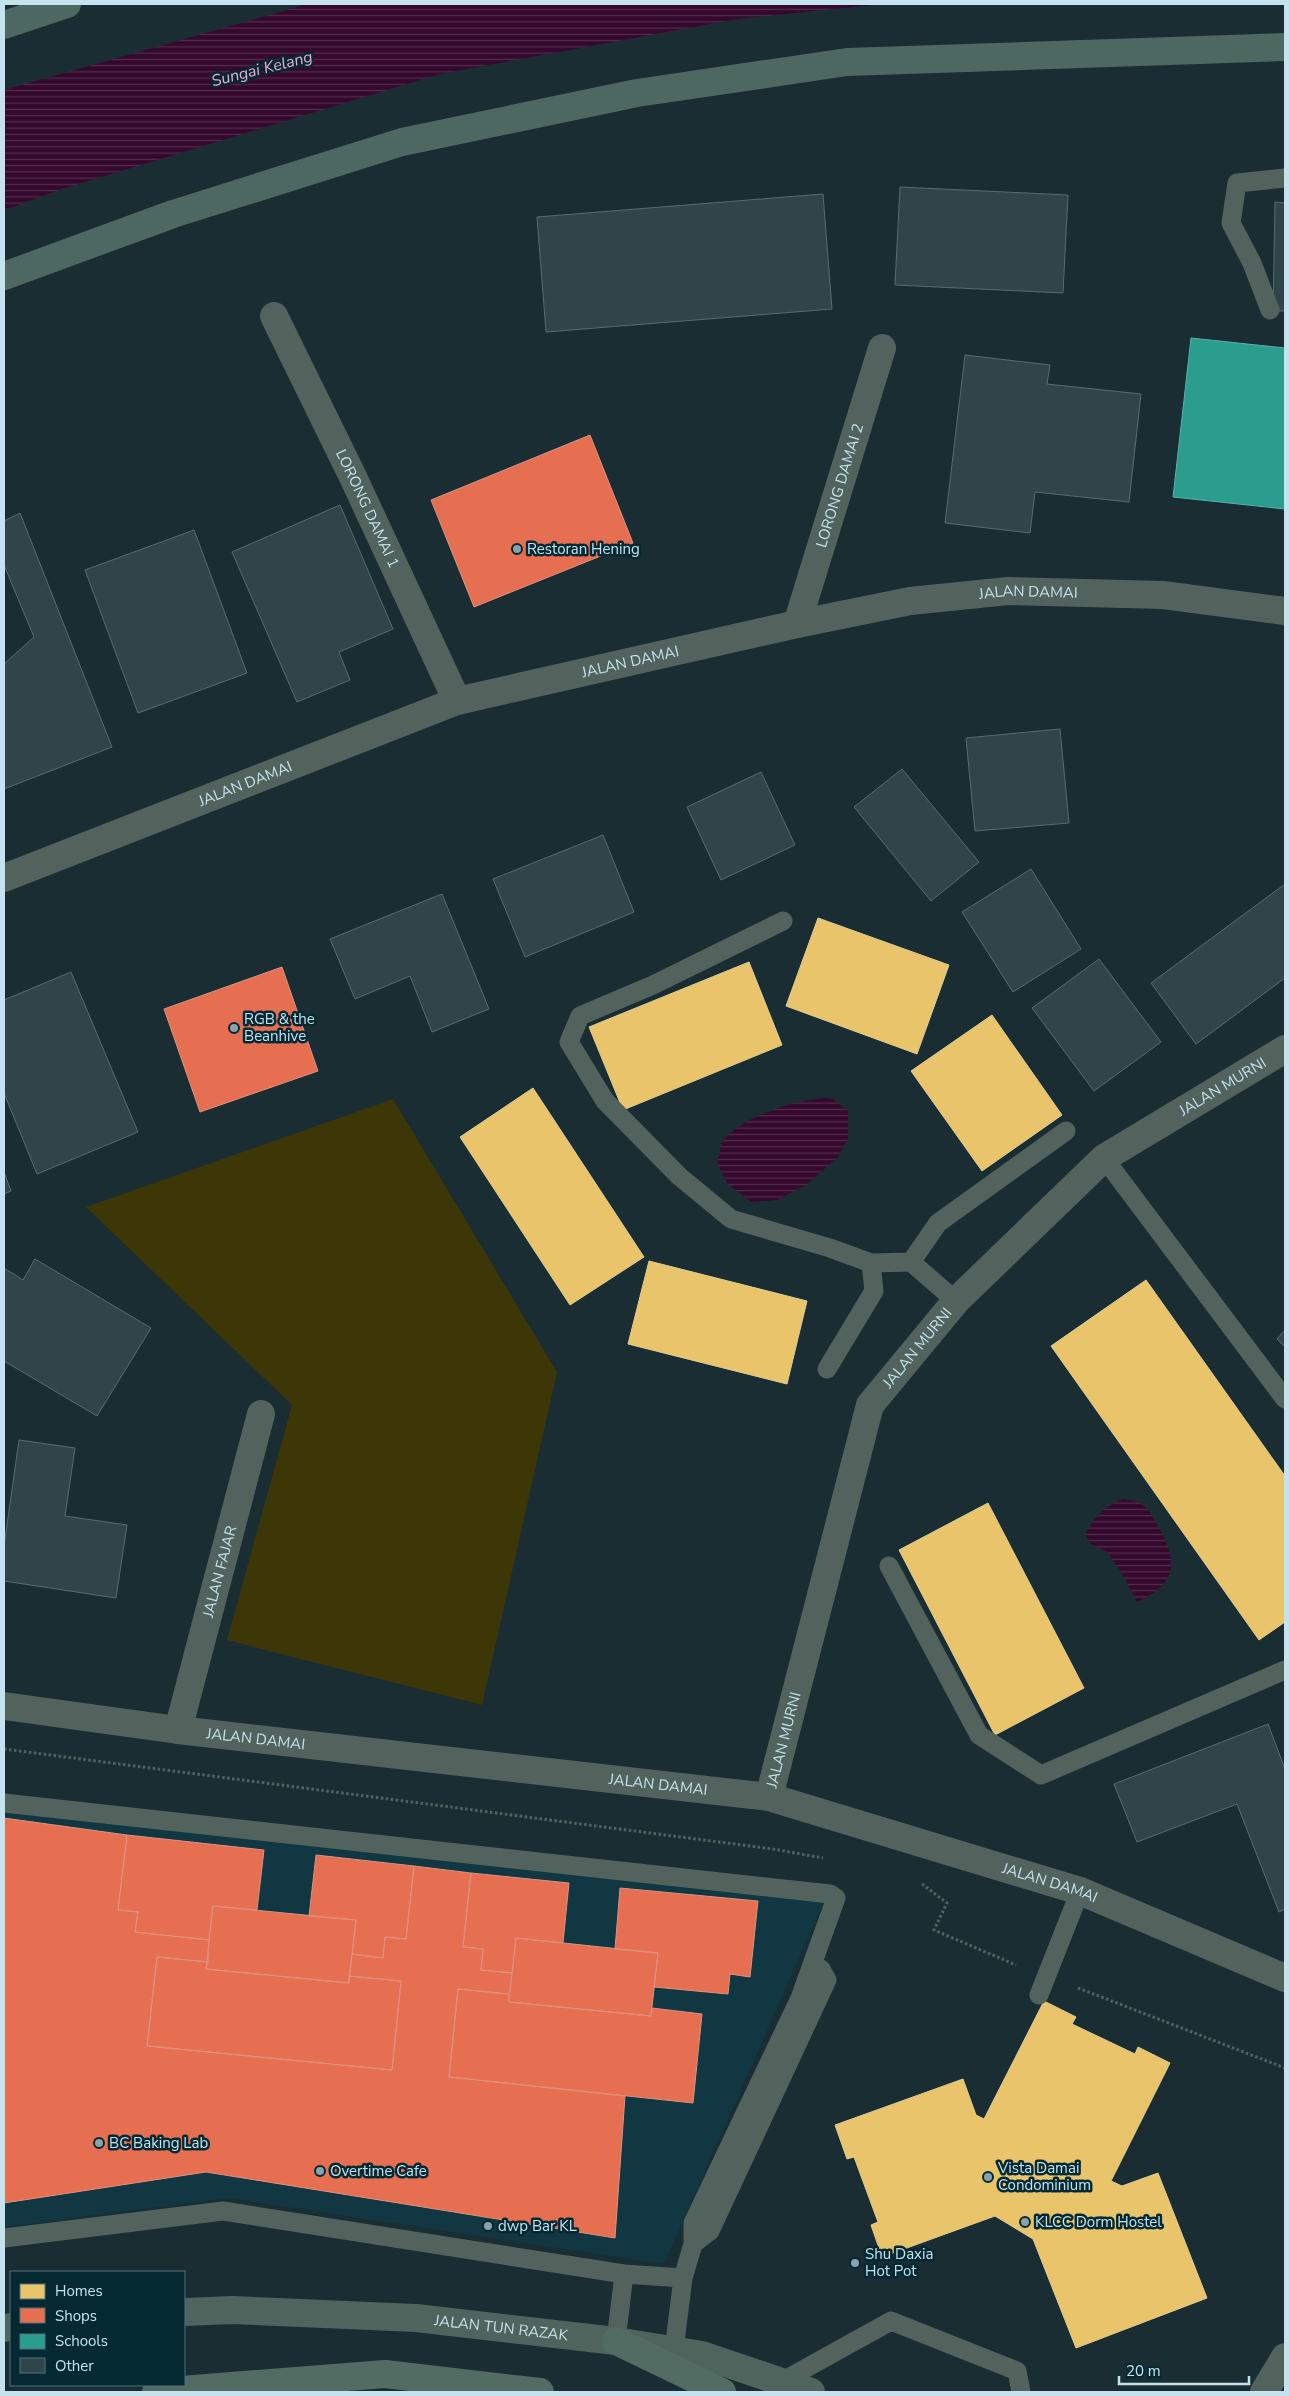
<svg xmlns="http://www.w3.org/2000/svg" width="1289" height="2396" font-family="'Nunito Sans',sans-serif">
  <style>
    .built { fill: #103742 }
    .green { fill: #3d3707 }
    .water { fill: url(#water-rules) }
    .homes { fill: #e9c46a; stroke: #decd92 }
    .shops { fill: #e76f51; stroke: #dc9280 }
    .schools { fill: #2a9d8f; stroke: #58b2ac }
    .building { fill: #314449; stroke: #576c72 }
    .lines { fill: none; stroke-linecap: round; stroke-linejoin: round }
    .path { stroke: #526360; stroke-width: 3; stroke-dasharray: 2.5 2.5; stroke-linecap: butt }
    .service { stroke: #51635c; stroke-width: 19 }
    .minor { stroke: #51635c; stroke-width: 28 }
    .secondary { stroke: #4f645d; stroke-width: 28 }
    .primary { stroke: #536c63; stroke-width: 28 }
    .motorway { stroke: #4d6861; stroke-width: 28 }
    .poi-dot { fill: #88a3ac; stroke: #052932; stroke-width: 2 }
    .labels { text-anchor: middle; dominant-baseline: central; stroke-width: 5; stroke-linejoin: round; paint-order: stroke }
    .street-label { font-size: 15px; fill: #c4e3ee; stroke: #052932 }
    .poi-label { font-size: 15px; fill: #c4e3ee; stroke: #052932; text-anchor: start }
    .water-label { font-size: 16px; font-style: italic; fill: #f3a7da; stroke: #052932 }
  </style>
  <defs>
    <pattern id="water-rules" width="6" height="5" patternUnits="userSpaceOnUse" patternTransform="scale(1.25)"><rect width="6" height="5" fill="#35092d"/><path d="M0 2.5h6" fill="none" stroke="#512d4c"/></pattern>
  </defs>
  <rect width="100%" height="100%" fill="#1a2d32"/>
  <path class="built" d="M4,1812L824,1902L664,2264L228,2198L4,2227Z"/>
  <path class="green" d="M393,1099L557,1372L482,1705L227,1640L292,1405L86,1207Z"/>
  <path class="water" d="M308,4H882L737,19L440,74L62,189L4,210V90Z
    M824,1098L833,1099L848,1111V1138L838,1157L805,1186L777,1200L751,1202L727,1183L717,1163C719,1157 720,1146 723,1141C740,1117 796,1100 824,1098Z
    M1123,1499C1147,1502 1148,1508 1159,1528C1179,1563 1176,1585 1137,1602L1120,1570L1107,1552L1092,1545L1085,1535C1093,1518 1105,1506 1123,1499Z"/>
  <path class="homes" d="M818,918L949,965L917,1054L786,1006Z
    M749,962L782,1045L623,1110L589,1027Z
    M992,1015L1062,1115L982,1171L911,1071Z
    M533,1088L644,1257L570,1305L460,1137Z
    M649,1261L807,1301L787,1384L628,1344Z
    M1146,1280L1285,1476V1622L1259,1640L1051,1346Z
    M988,1503L1084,1688L995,1735L899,1550Z
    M1044,2001L1076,2017L1072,2024L1135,2054L1138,2047L1170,2063L1111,2181L1122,2186L1158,2173L1207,2298L1076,2348L1033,2239L995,2216L882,2257L871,2225L878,2222L854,2157L847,2159L835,2125L963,2079L976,2115L984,2119Z"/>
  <path class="shops" d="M590,435L633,543L474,607L431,500Z
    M282,967L318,1071L200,1112L164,1009Z
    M4,1818L127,1835L118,1910L138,1912L135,1932L209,1940L208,1962L157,1957L147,2046L392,2070L401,1981L349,1976L352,1954L383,1958L385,1937L406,1939L414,1866L471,1873L463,1947L483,1949L481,1970L512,1973L509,1994L458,1989L449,2077L625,2096L615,2238L206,2172L4,2203Z
    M127,1835L264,1850L257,1910L213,1906L209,1940L135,1932L138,1912L118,1910Z
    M316,1855L414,1866L406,1939L385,1937L383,1958L352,1954L356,1920L309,1916Z
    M471,1873L569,1883L563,1943L516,1938L512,1973L481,1970L483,1949L463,1947Z
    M620,1888L758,1901L750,1977L730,1974L728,1994L654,1987L658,1953L615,1949Z
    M213,1906L356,1920L349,1983L206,1969Z
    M516,1938L658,1953L651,2016L509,2002Z
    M157,1957L208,1962L206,1969L349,1983V1976L401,1981L392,2070L147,2046Z
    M458,1989L509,1994V2002L651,2016L652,2008L702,2014L693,2103L449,2077Z"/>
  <path class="schools" d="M1191,338L1285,348V509L1173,497Z"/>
  <path class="building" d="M900,187L1068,195L1063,293L895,285Z
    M823,194L832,309L546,332L537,217Z
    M1275,202L1285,203V311H1273Z
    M965,355L1050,365L1047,384L1141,394L1129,502L1035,492L1030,533L945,523Z
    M340,505L393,629L339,652L350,680L297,702L232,552Z
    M20,513L112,747L4,789V664L34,637L4,565V521Z
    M194,530L247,673L138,713L85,570Z
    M1060,729L1069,823L975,831L966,738Z
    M902,769L979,862L931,901L854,807Z
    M761,772L795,845L721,880L687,807Z
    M603,835L634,912L525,957L493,879Z
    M1031,869L1081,949L1013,992L962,912Z
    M1285,884V978L1196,1044L1151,983Z
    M442,894L489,1009L432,1032L410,976L355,999L330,939Z
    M1099,959L1161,1042L1094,1091L1032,1008Z
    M71,972L138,1132L37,1174L4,1093V1000Z
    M4,1172L11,1191L4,1194Z
    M35,1259L151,1328L97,1416L4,1361V1268L23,1280Z
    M1285,1330V1347L1277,1339Z
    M19,1440L75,1448L65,1516L127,1525L116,1598L4,1581V1546Z
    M1268,1724L1285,1769V1909L1279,1912L1237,1804L1137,1842L1114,1784Z"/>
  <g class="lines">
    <path class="path" d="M4,1749L773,1849L823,1858
      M922,1884L947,1903L934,1930L1016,1965
      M1078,1988L1285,2068"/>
    <path class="service" d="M1270,310L1252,263L1231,223L1237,183L1285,178
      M783,921L653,985L580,1016L569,1042L605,1101L679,1176L731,1219L830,1248L871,1263L911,1262L956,1301
      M1104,1158L1285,1399
      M911,1262L938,1223L1066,1131
      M827,1369L874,1291L871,1263
      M889,1566L979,1735L1041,1775L1285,1670
      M4,1803L830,1894L836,1898L800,1998L693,2223V2244L683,2278L674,2350
      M1039,1995L1080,1891
      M4,2238L223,2211L624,2274L683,2278
      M693,2244L710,2231L827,1980L821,1969L813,1965
      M616,2341L624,2274
      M781,2382L891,2321L1017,2371L1021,2392"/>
    <g class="minor">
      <path id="s1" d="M274,316L353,477L457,701"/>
      <path id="s2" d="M797,624L882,348"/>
      <path id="s3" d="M4,878L457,701L797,624L910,601L1008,591L1163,595L1285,611"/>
      <path id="s4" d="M4,1706L178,1730L769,1797L1080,1891L1285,1978"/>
      <path id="s5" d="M178,1730L261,1414"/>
      <path id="s6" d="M769,1797L870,1405L956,1301L1104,1158L1285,1049"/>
      <path d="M1264,2392L1285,2357"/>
    </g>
    <g class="secondary">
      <path id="s7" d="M184,2312L233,2310L416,2318L616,2341L702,2355L811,2392"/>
      <path d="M4,2328L11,2327"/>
    </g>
    <path class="primary" d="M616,2341L722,2392
      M156,2392L385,2374L540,2392"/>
    <path class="motorway" d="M4,25L67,4
      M4,276L173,214L402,142L637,93L847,62L1285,47"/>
  </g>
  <g class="poi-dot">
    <circle cx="517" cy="549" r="5"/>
    <circle cx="234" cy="1028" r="5"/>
    <circle cx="99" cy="2143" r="5"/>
    <circle cx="320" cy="2171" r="5"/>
    <circle cx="988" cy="2177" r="5"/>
    <circle cx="1025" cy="2222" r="5"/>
    <circle cx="488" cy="2226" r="5"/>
    <circle cx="855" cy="2263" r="5"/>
  </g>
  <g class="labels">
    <g class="street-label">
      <text stroke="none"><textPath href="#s2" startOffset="145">LORONG DAMAI 2</textPath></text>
      <text stroke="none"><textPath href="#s1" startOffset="214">LORONG DAMAI 1</textPath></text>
      <text stroke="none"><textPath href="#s3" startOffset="1069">JALAN DAMAI</textPath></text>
      <text stroke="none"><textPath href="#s3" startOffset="664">JALAN DAMAI</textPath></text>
      <text stroke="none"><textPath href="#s3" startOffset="259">JALAN DAMAI</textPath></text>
      <text stroke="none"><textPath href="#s6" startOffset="884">JALAN MURNI</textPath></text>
      <text stroke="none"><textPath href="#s6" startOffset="479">JALAN MURNI</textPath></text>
      <text stroke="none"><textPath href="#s5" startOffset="164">JALAN FAJAR</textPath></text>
      <text stroke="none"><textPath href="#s4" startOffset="254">JALAN DAMAI</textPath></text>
      <text stroke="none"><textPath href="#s6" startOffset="59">JALAN MURNI</textPath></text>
      <text stroke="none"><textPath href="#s4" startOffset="659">JALAN DAMAI</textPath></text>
      <text stroke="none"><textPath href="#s4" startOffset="1064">JALAN DAMAI</textPath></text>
      <text stroke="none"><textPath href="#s7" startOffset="318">JALAN TUN RAZAK</textPath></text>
    </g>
    <g class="poi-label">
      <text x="527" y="549">Restoran Hening</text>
      <text x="244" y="1019">RGB &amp; the<tspan x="244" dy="17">Beanhive</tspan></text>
      <text x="109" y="2143">BC Baking Lab</text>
      <text x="998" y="2168">Vista Damai<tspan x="998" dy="17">Condominium</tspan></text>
      <text x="330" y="2171">Overtime Cafe</text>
      <text x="1035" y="2222">KLCC Dorm Hostel</text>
      <text x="498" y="2226">dwp Bar KL</text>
      <text x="865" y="2254">Shu Daxia<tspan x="865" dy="17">Hot Pot</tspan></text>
    </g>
    <g class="water-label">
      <text transform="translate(262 69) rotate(-14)">Sungai Kelang</text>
    </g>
  </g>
  <rect width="1289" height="2396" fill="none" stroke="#c4e3ee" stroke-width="10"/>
  <rect x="10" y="2271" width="175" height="115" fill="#052932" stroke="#51737d"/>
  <rect x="20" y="2284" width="25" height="15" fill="#e9c46a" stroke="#51737d"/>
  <text x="55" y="2296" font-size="15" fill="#c4e3ee">Homes</text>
  <rect x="20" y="2308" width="25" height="15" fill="#e76f51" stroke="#51737d"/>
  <text x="55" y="2321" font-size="15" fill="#c4e3ee">Shops</text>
  <rect x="20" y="2334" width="25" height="15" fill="#2a9d8f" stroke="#51737d"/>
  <text x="55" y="2346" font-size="15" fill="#c4e3ee">Schools</text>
  <rect x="20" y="2358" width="25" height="15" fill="#314449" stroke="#51737d"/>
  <text x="55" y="2371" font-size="15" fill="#c4e3ee">Other</text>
  <path d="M1119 2376v8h130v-8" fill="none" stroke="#c4e3ee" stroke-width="2.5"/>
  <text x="1126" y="2376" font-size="15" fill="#c4e3ee" stroke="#052932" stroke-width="4" paint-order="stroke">20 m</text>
</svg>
